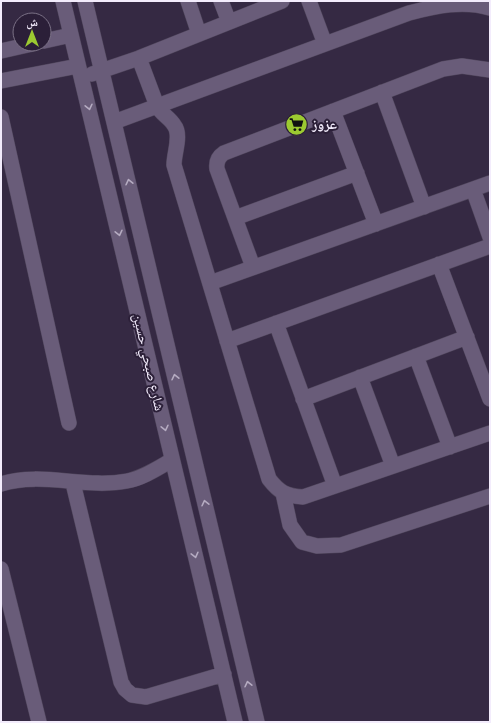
<svg xmlns="http://www.w3.org/2000/svg" width="491" height="723" font-family="Raleway,'Noto Naskh Arabic',sans-serif">
  <style>
    .lines { fill: none; stroke-linecap: round; stroke-linejoin: round }
    .minor-casing { stroke: #50465c; stroke-width: 16 }
    .minor { stroke: #695c79; stroke-width: 15 }
    .oneway { stroke: #b5abc1 }
    .labels { text-anchor: middle; dominant-baseline: central; stroke-width: 4; stroke-linejoin: round; paint-order: stroke }
    .poi-label { font-size: 14px; font-weight: bold; fill: #f3ecfc; stroke: #2b1f38; text-anchor: start }
    .street-label { font-size: 14px; fill: #f3ecfc; stroke: #2b1f38 }
  </style>
  <rect width="100%" height="100%" fill="#352943"/>
  <g class="lines">
    <defs>
      <path id="minor" d="M63,1L235,722
        M85,1L257,722
        M188,1L199,34
        M221,1L229,22
        M309,1L325,44
        M44,41L71,35
        M1,51L32,44
        M139,58L157,106C161,114 169,117 174,125C182,135 174,152 174,165L269,479C279,492 286,496 303,497L490,433
        M92,74L139,58L282,1
        M1,81L78,66
        M382,92L424,207
        M333,111L376,224
        M1,117L69,423
        M114,122L409,13C436,6 463,0 490,8
        M473,189L490,237
        M235,218L357,173
        M439,264L490,399
        M253,267L217,169C216,162 218,157 224,153L443,69L462,66L490,70
        M210,283L490,183
        M276,323L335,486
        M227,341L490,246
        M416,356L450,447
        M360,377L393,466
        M303,399L467,337
        M73,483L121,682L125,689L132,695L146,697L224,674
        M1,484C41,471 85,489 127,481C143,478 158,468 172,460
        M283,493L290,525L302,542L317,546L341,545L490,496
        M1,569L39,722"/>
    </defs>
    <use href="#minor" class="minor-casing"/>
    <use href="#minor" class="minor"/>
  </g>
  <defs><path id="oneway-chevron" d="M-2-3.5L2.5 0L-2 3.5" fill="none" stroke-width="1.6" stroke-linecap="round" stroke-linejoin="round"/></defs>
  <g class="oneway">
    <use href="#oneway-chevron" transform="translate(89 107) rotate(77)"/>
    <use href="#oneway-chevron" transform="translate(129 182) rotate(-103)"/>
    <use href="#oneway-chevron" transform="translate(119 233) rotate(77)"/>
    <use href="#oneway-chevron" transform="translate(175 377) rotate(-103)"/>
    <use href="#oneway-chevron" transform="translate(165 428) rotate(77)"/>
    <use href="#oneway-chevron" transform="translate(205 503) rotate(-103)"/>
    <use href="#oneway-chevron" transform="translate(195 555) rotate(76)"/>
    <use href="#oneway-chevron" transform="translate(248 684) rotate(-103)"/>
  </g>
  <defs>
    <symbol id="supermarket-disc" viewBox="-11 -11 22 22"><circle r="9.5" fill="#9cca31" stroke="#2b1f38"/><path d="M-6-5.5h2.5l.6 2H6L4.5 2H-2.5L-4.4-4H-6ZM-1.5 3.2a1.3 1.3 0 1 0 .1 0ZM3 3.2a1.3 1.3 0 1 0 .1 0Z" fill="#111"/></symbol>
  </defs>
  <g fill-rule="evenodd">
    <use href="#supermarket-disc" x="284" y="112" width="25" height="25"/>
  </g>
  <g class="labels">
    <g class="poi-label">
      <text x="312" y="124">عزوز</text>
    </g>
    <g class="street-label">
      <text transform="translate(149 362) rotate(77)">شارع صبحي حسين</text>
    </g>
  </g>
  <rect width="491" height="723" fill="none" stroke="#f3ecfc" stroke-width="4"/>
  <g transform="translate(32 32)"><circle r="19" fill="#2b1f38" stroke="#7b7186"/>
  <path d="M0-3L7 15L0 10L-7 15Z" fill="#9cca31"/>
  <text y="-6" font-size="11" font-weight="bold" text-anchor="middle" fill="#f3ecfc">ش</text>
  </g>
</svg>
